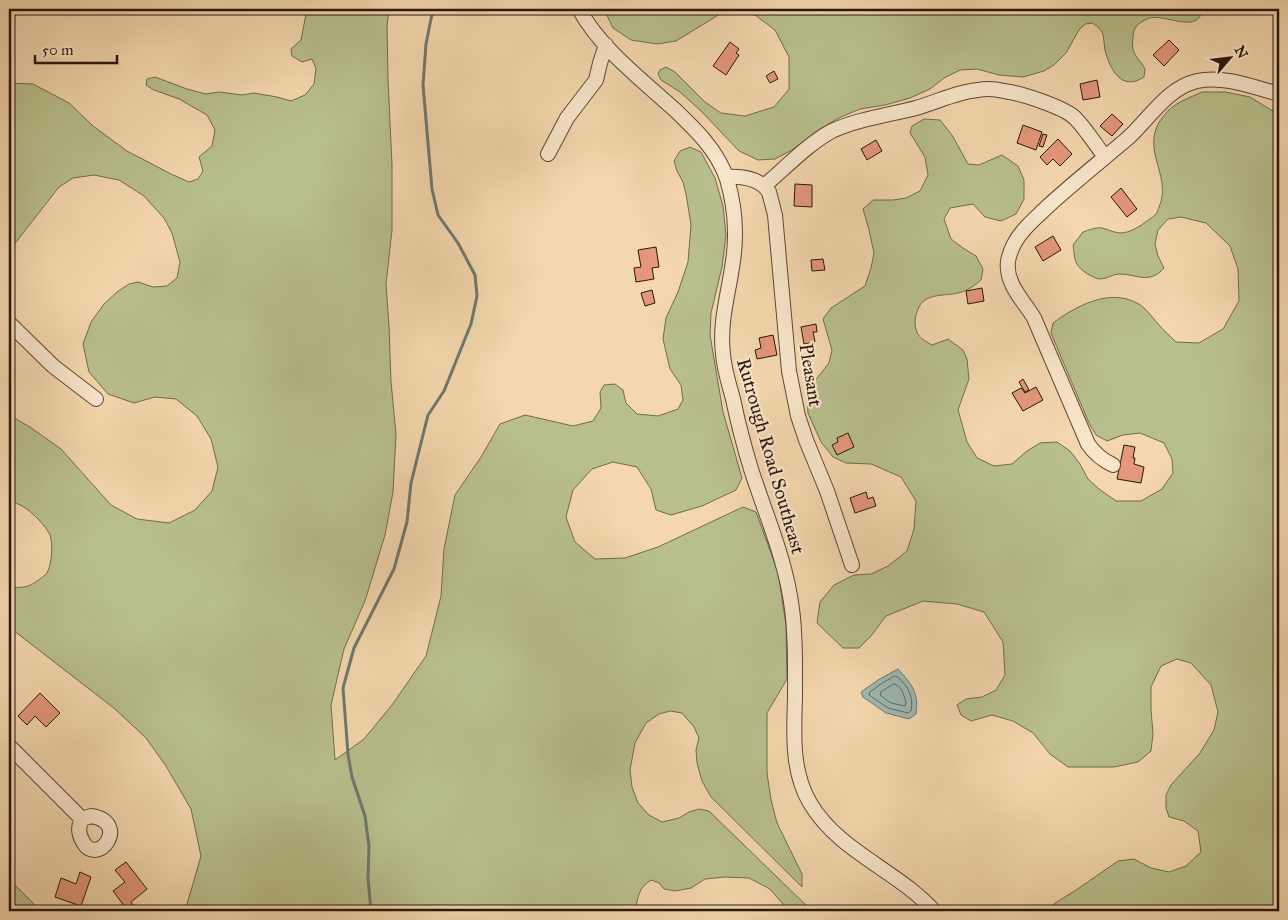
<svg xmlns="http://www.w3.org/2000/svg" width="1288" height="920" font-family="'IM FELL Great Primer',serif">
  <style>
    .green { fill: #b8bf8d; stroke: #706b4d }
    .water { fill: #9db8b2; stroke: #6e7870 }
    .lines { fill: none; stroke-linecap: round; stroke-linejoin: round }
    .shore { stroke: #626860; stroke-width: 1 }
    .stream { stroke: #6e7870; stroke-width: 3 }
    .building { fill: #e4977b; stroke: #28170d }
    .minor-casing { stroke: #5b4735; stroke-width: 16 }
    .minor { stroke: #f8e5ca; stroke-width: 14 }
    .labels { text-anchor: middle; dominant-baseline: central; stroke-width: 4.5; stroke-linejoin: round; paint-order: stroke }
    .street-label { font-size: 19px; fill: #28170d; stroke: #f8e5ca }
  </style>
  <rect width="100%" height="100%" fill="#f4d7ae"/>
  <filter id="stains"><feTurbulence type="fractalNoise" baseFrequency=".004" numOctaves="4"/><feColorMatrix values="0 0 0 0 .2 0 0 0 0 .09 0 0 0 0 .02 0 0 0 .5 -.17"/></filter>
  <radialGradient id="worn" r=".72"><stop offset=".6" stop-color="#630" stop-opacity="0"/><stop offset="1" stop-color="#630" stop-opacity=".3"/></radialGradient>
  <path class="green" d="M303,9H389L387,26L388,79L392,165V230L386,284L389,326L391,382L396,434L393,492L385,535L365,601L344,649L331,705L335,760L364,739L392,705L426,656L441,596L444,549L455,495L481,457L500,424L525,415L573,426L593,421L601,408L600,392L604,385L615,384L623,390L626,403L637,414L658,416L678,409L683,400L681,385L670,369L663,339L666,318L678,292L688,262L691,225L686,194L683,182L677,171L674,161L680,151L690,147L701,152L715,178L723,206L726,235L722,267L711,313L710,335L723,412L742,478L736,490L702,506L671,515L656,510L651,489L637,467L613,462L592,469L573,490L566,517L575,542L595,559L625,558L658,547L743,507L756,512L778,572L786,625L787,679L767,713V773L771,800L777,823L802,874V887L711,797L702,781L697,763L696,750L699,738L694,727L682,713L670,711L659,714L646,723L635,743L630,770L632,787L638,803L649,815L662,822L679,818L689,812L699,809L709,811L812,911H789L770,889L749,878L725,877L705,879L691,888L675,891L664,889L659,883L651,880C639,887 637,898 636,911H185L201,856L191,809L166,766L146,738L115,709L9,627V588C15,587 22,588 28,586C32,585 45,576 47,573C52,564 53,544 50,535C45,524 21,499 9,503V415L30,427L61,449L111,505L137,519L169,523L195,510L212,491L218,467L211,439L197,416L176,399L155,397L134,403L108,394L89,372L83,344L91,322L104,304L117,292L129,284L138,282L153,287L167,286L177,278L180,262L172,233L164,218L144,196L119,180L94,175L73,178L59,187L9,251V83L33,84L69,103L93,126L127,151L171,174L189,182L198,179L203,171L199,157L212,146L215,130L207,115L179,99L154,90L146,85L147,79L155,77L187,89L206,94L219,92L242,95L254,93L277,97L291,101L305,95L314,84L316,68L312,59L302,62L292,56L291,49L301,40L306,14Z
    M604,9H1198L1201,14C1195,32 1164,14 1150,18C1147,19 1145,20 1143,21C1136,25 1133,30 1133,37C1132,44 1132,50 1136,56C1139,61 1143,64 1145,69L1144,77C1121,92 1110,69 1105,50C1104,45 1104,39 1103,34C1101,29 1097,26 1092,23L1085,24L1079,30L1066,53L1054,65L1044,71L1023,77L999,75L977,69L960,70L944,78L930,89L910,98L885,105L860,109L841,117L818,130L792,150L775,159L758,160L739,151L701,111L680,92L661,80L658,74L660,70L666,67L675,72L705,102L721,113L745,116L774,107L789,89V57L775,30L755,15L739,11L720,14L676,41L657,44L631,40L613,28Z
    M1202,92H1225L1250,97L1279,115V911H1043L1082,886L1118,861L1134,859L1151,868L1169,872L1186,866L1201,852L1198,831L1184,821L1169,817L1166,808V795L1171,785L1200,753L1214,730L1218,712L1211,685L1191,663L1177,659L1161,666L1151,687V709L1153,734L1151,751L1138,762L1114,767H1068L1050,754L1033,733L1013,721L992,715L971,721L961,715L957,705L966,699L982,697L996,690L1005,675L1003,642L984,612L957,604L923,601L886,616L871,636L859,648H843L817,623L820,602L834,585L854,575L871,574L888,566L907,551L914,529L916,501L901,477L871,464L846,463L833,457L821,442L808,413L807,391L829,363L832,350L823,319L831,308L865,286L871,268L874,253L869,230L863,209L873,200H893L906,198L920,191L928,175L925,157L910,133L912,126L924,119L940,120L952,135L968,164L979,165L1002,155L1018,166L1024,180V199L1016,214L1001,221L985,217L973,204L950,208L944,219L951,239L963,248L976,256L983,269L981,280C974,286 967,291 958,293C945,296 926,293 919,307C917,312 915,316 915,322C916,336 920,338 932,345L948,339L963,350L967,359L969,379L958,410L967,442L977,458L994,466L1012,464L1027,451L1040,443L1057,442L1070,451L1080,464L1088,479L1099,489L1116,501H1141L1162,489L1173,473L1172,459L1164,443L1140,433L1123,435L1107,441L1096,435L1089,423L1051,333L1053,323C1076,306 1109,288 1137,303C1146,308 1152,317 1159,325C1164,331 1170,336 1176,342L1199,343L1223,329L1239,301L1238,269L1230,246L1206,223L1181,217L1168,219L1158,230L1155,244L1158,256L1164,268C1149,285 1137,274 1119,274C1113,274 1107,279 1100,279C1094,279 1080,270 1077,264C1074,260 1074,250 1073,245L1083,232C1089,230 1096,227 1102,228C1111,230 1117,235 1127,232C1134,230 1142,225 1147,221C1150,219 1154,216 1156,214C1158,212 1158,209 1159,207C1174,173 1133,145 1169,110C1177,102 1191,97 1202,92Z
    M9,879L41,911H9Z"/>
  <path class="water" d="M898,669C912,685 919,692 916,714L909,719L886,713L863,697L861,692L878,680Z"/>
  <g class="lines">
    <path class="shore" d="M895,676L898,677C908,687 914,696 911,711L908,713L888,708L869,695L870,692L881,684Z
      M894,684C902,686 904,695 906,703L905,706L891,703L880,695L881,692Z"/>
    <path class="stream" d="M371,911L368,878L369,846L365,816L352,777L348,754L343,688L354,648L394,569L407,522L411,483L428,415L444,391L471,324L477,296L475,275L458,243L438,215L432,189L423,85L426,44L433,9"/>
  </g>
  <path class="building" d="M1169,40L1179,50L1164,66L1153,55Z
    M730,42L739,49L736,53L739,55L726,75L713,66Z
    M774,71L778,79L770,83L766,76Z
    M1097,80L1100,97L1083,100L1080,84Z
    M1112,114L1123,124L1112,136L1100,126Z
    M1023,125L1042,132L1036,150L1017,143Z
    M1043,134L1047,135L1043,147L1039,146Z
    M1058,139L1072,154L1060,166L1053,159L1047,165L1040,157Z
    M876,140L882,151L867,160L861,149Z
    M795,184L812,185V207L794,206Z
    M1121,188L1137,209L1127,217L1111,197Z
    M1053,236L1061,250L1043,261L1035,247Z
    M656,247L659,267L652,268L654,279L636,282L634,268L641,267L638,250Z
    M823,259L825,270L812,271L811,260Z
    M982,288L984,301L968,304L966,291Z
    M652,290L655,303L645,306L641,293Z
    M816,324L817,332H813L815,342L804,344L801,327Z
    M773,335L777,355L757,359L755,350L761,348L759,338Z
    M1023,379L1029,390L1025,392L1019,382Z
    M1036,387L1043,400L1023,411L1012,393L1021,388L1025,393Z
    M848,433L854,447L837,455L832,445L838,442L837,438Z
    M1124,445L1135,447L1133,458H1135L1134,464L1144,467L1141,483L1117,479Z
    M866,492L868,499L873,497L876,506L855,513L850,498Z
    M40,693L60,713L46,727L35,716L27,725L18,716Z
    M126,862L147,889L131,902L135,908L130,911H128L113,891L125,882L115,870Z
    M80,872L91,877L81,906L55,897L61,878L76,884Z"/>
  <g class="lines">
    <defs>
      <path id="minor" d="M579,9C601,49 641,79 675,110C696,130 717,150 727,179C735,206 737,234 733,261C729,292 719,322 723,354C724,369 729,384 733,399C738,423 744,446 751,469C766,516 786,560 792,609C796,638 795,667 795,697C794,732 791,771 810,803C839,852 897,870 934,911
        M548,154L567,118L596,80L600,63L606,45
        M726,177C740,176 753,177 764,186C784,169 809,143 832,131C858,119 889,115 916,108C937,102 956,92 978,90C987,88 996,89 1004,91C1020,93 1064,107 1075,118C1086,129 1095,144 1105,157
        M764,186L769,192L775,215L789,371L798,416L806,440L827,491L852,565
        M9,323L53,366L96,399
        M1113,465C1102,460 1095,454 1088,444L1034,318C1024,301 1005,284 1008,261C1010,251 1016,239 1023,231C1030,222 1039,215 1047,207C1073,183 1101,161 1128,138C1150,118 1167,88 1197,81C1224,75 1253,87 1279,94
        M9,746L82,819
        M91,816C131,822 98,868 83,842C78,833 78,827 82,819Z"/>
    </defs>
    <use href="#minor" class="minor-casing"/>
    <use href="#minor" class="minor"/>
  </g>
  <g class="labels">
    <g class="street-label">
      <text transform="translate(811 375) rotate(81)">Pleasant</text>
      <text transform="translate(771 456) rotate(74)">Rutrough Road Southeast</text>
    </g>
  </g>
  <rect width="1288" height="920" fill="none" stroke="#f4d7ae" stroke-width="30"/>
  <rect x="10" y="10" width="1268" height="900" fill="none" stroke="#28170d" stroke-width="2.5"/>
  <rect x="15" y="15" width="1258" height="890" fill="none" stroke="#28170d"/>
  <g transform="translate(1230 58) rotate(62)" stroke="#f8e5ca" stroke-width="4" paint-order="stroke">
  <path d="M0-4L9 19L0 12L-9 19Z" fill="#28170d"/>
  <text y="-8" font-size="14" font-weight="bold" text-anchor="middle" fill="#28170d">N</text>
  </g>
  <path d="M35 55v8h82v-8" fill="none" stroke="#28170d" stroke-width="2.5"/>
  <text x="42" y="55" font-size="15" fill="#28170d" stroke="#f8e5ca" stroke-width="4" paint-order="stroke">50 m</text>
  <rect width="100%" height="100%" filter="url(#stains)"/>
  <rect width="100%" height="100%" fill="url(#worn)"/>
</svg>
